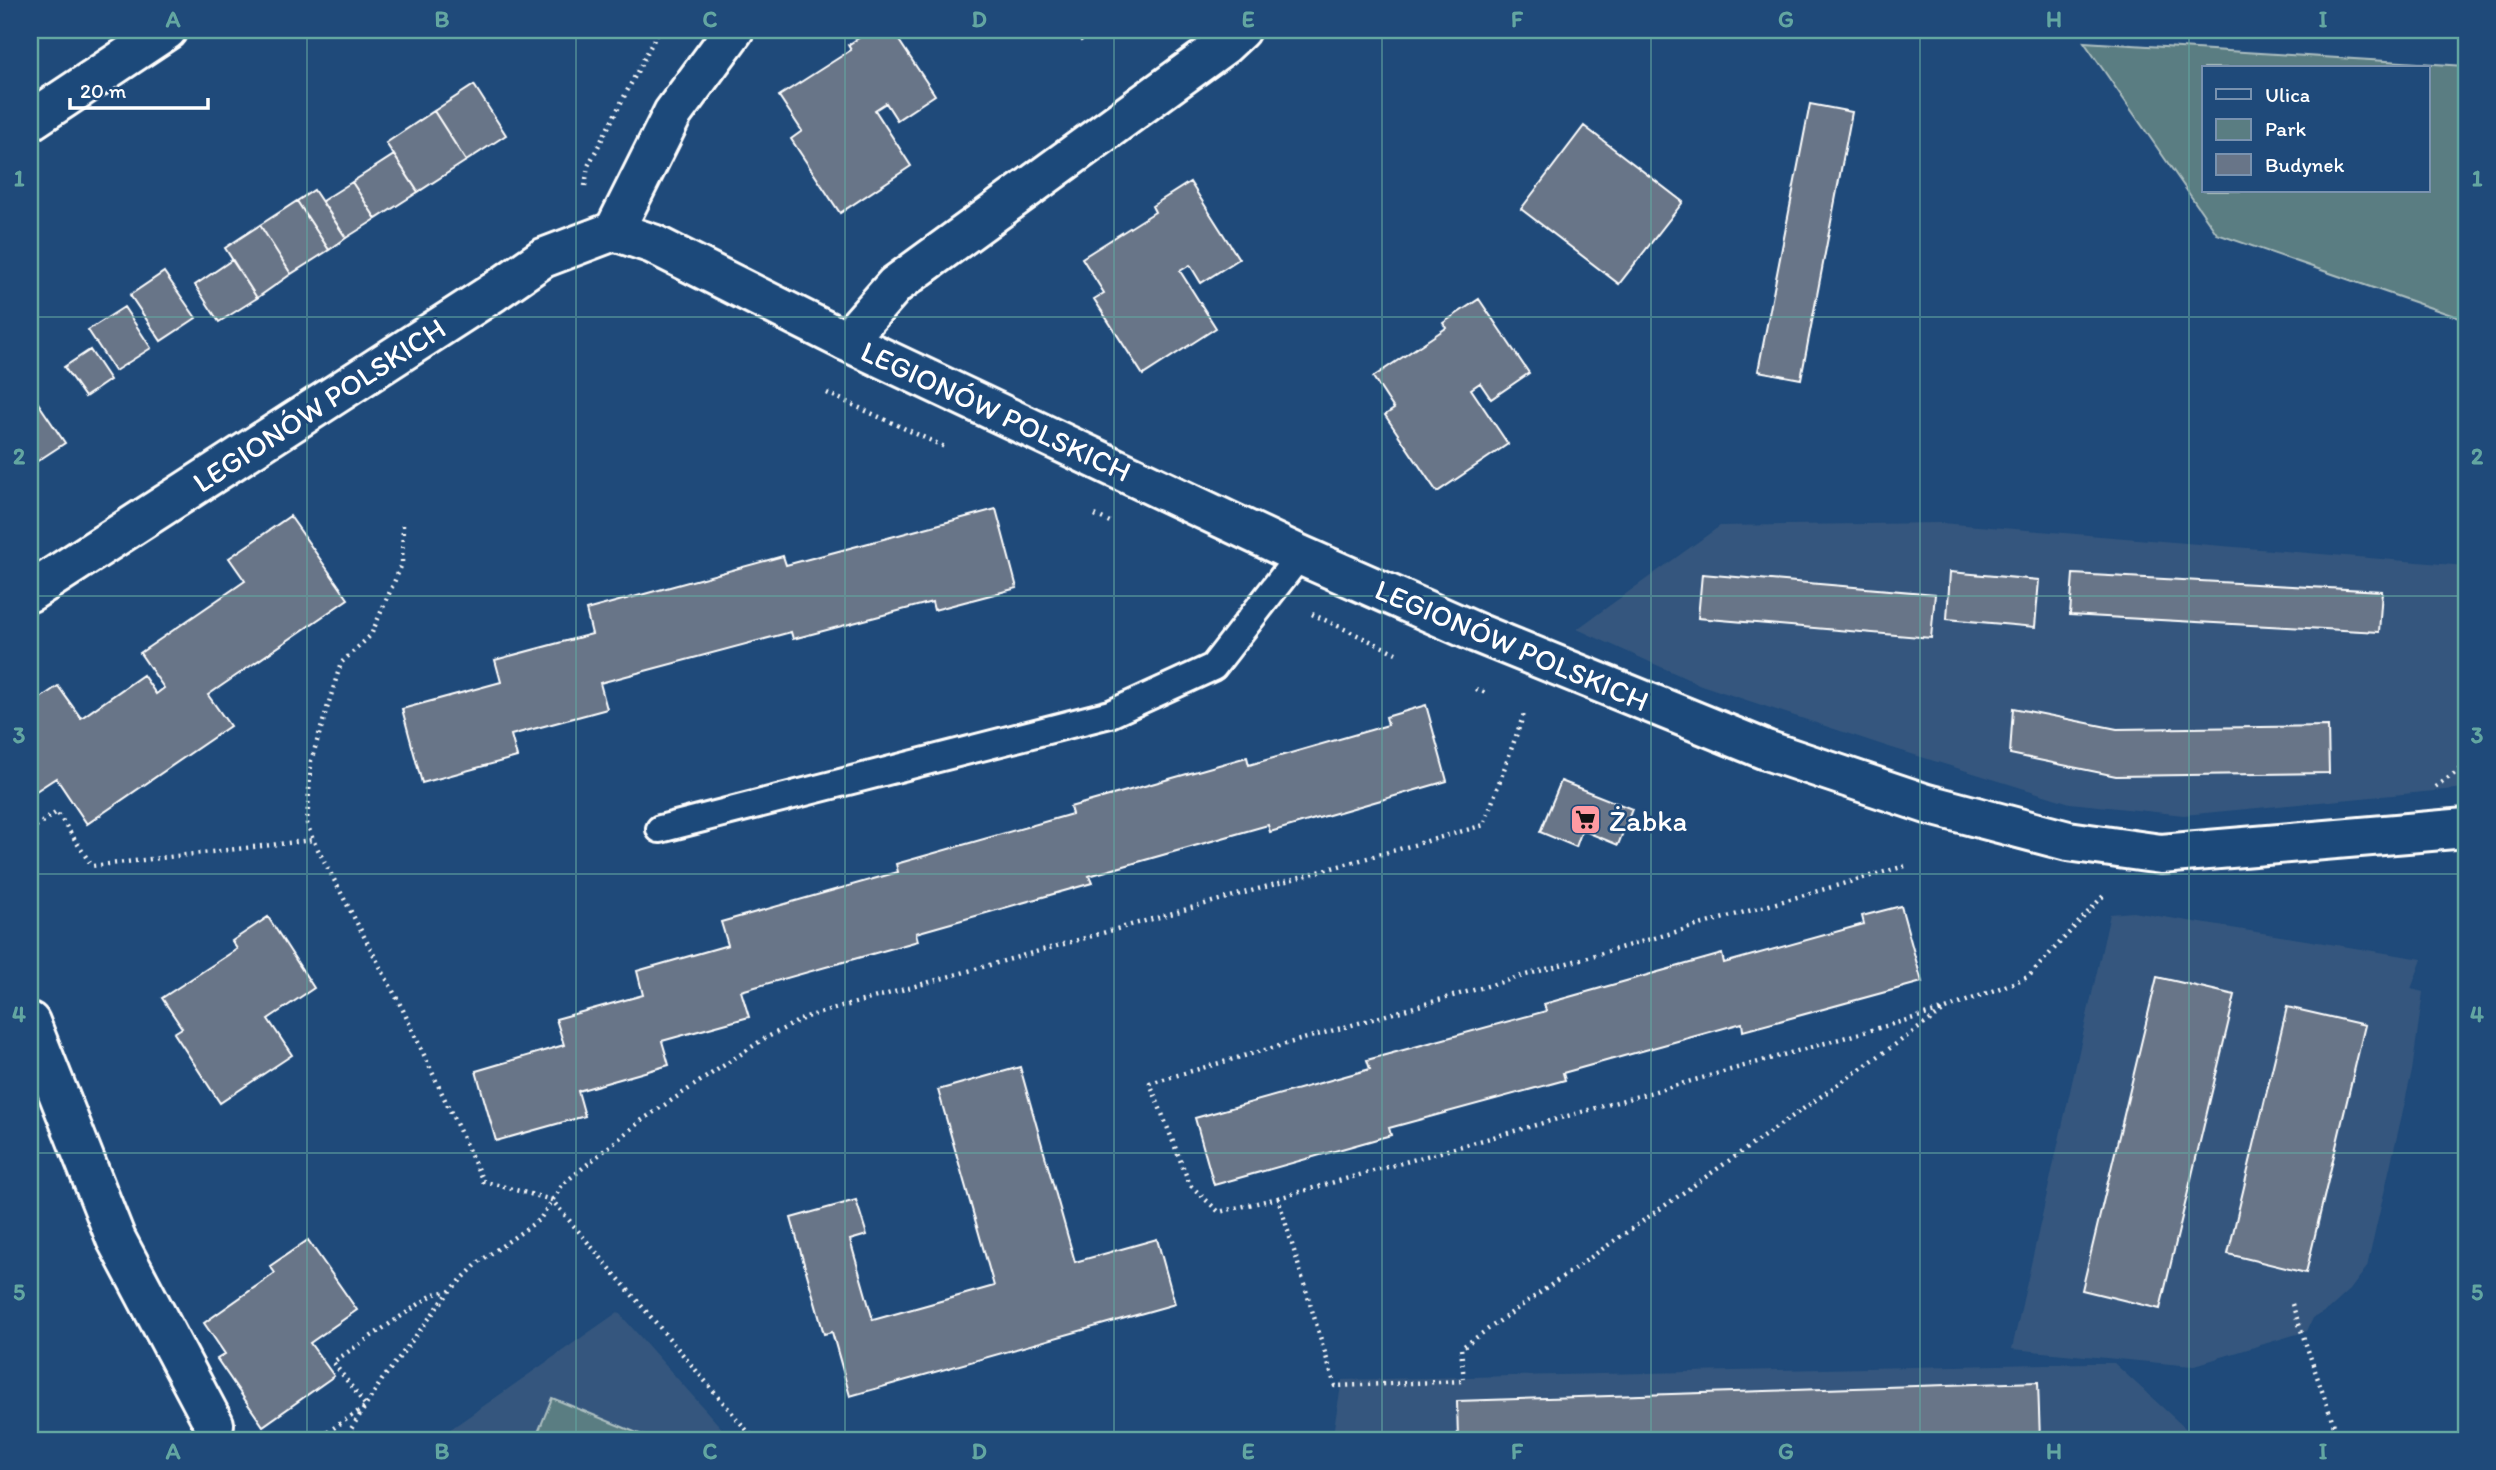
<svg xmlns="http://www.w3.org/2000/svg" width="2496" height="1470" font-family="Itim,sans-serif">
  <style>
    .built { fill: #35577e }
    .green { fill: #5a7d82; stroke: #acbec0; stroke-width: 2; fill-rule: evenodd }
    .building { fill: #687588; stroke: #fff; stroke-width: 2 }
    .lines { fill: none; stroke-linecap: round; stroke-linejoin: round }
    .service-casing { stroke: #fff; stroke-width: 32 }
    .minor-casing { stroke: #fff; stroke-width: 44 }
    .tertiary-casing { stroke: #fff; stroke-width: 44 }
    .secondary-casing { stroke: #fff; stroke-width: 44 }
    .path { stroke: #fff; stroke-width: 4.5; stroke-dasharray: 2 5; stroke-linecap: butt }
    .service { stroke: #1f4a7a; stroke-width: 26 }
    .minor { stroke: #1f4a7a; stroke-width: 38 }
    .tertiary { stroke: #1f4a7a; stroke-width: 38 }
    .secondary { stroke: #1f4a7a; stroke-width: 38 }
    .grid { fill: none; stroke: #63a6a1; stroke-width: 2; stroke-opacity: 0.55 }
    .labels { text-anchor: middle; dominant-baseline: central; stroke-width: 5; stroke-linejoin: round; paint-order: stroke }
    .street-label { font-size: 30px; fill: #fff; stroke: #1f4a7a }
    .poi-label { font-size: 30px; fill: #fff; stroke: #1f4a7a; text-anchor: start }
    .neatline { fill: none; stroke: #63a6a1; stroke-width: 2.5 }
    .grid-label { font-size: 23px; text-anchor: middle; font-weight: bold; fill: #63a6a1 }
  </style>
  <rect width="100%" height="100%" fill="#1f4a7a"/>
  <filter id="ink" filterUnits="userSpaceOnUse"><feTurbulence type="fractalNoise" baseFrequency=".0143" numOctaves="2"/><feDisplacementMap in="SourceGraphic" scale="14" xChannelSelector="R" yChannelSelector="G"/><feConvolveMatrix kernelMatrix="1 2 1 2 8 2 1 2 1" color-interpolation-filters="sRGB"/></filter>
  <g filter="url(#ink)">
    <path class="built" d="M1941,523L2466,566L2465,788L2184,815L2070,803L1889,747L1701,685L1577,629L1720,526Z
      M2133,912L2422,959L2411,989L2423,992L2412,1071L2367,1267L2350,1290L2329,1309L2313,1318L2307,1331L2192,1366L2012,1349L2110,914Z
      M618,1312L732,1440H435Z
      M2088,1363H2114L2198,1440H1332L1342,1380Z"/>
    <path class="green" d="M2084,42L2466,66V320L2217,234ZM2204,68H2428V191H2204Z
      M552,1398L654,1440H535Z"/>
    <path class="building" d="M871,30H892L935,95L897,120L886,103L875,110L911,166L840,213L791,139L802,131L779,96L851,50L848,45Z
      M1074,30H1098L1081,41Z
      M474,85L506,135L466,161L434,111Z
      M1810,104L1852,112L1801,379L1758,371Z
      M434,111L466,161L418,192L386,143Z
      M1584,126L1683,202L1619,284L1521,209Z
      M394,155L418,192L376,219L352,182Z
      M352,182L376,219L346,238L322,201Z
      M1190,182L1239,259L1201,283L1190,265L1180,271L1216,328L1143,375L1094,299L1104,293L1082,258L1155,212L1152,206Z
      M314,190L346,238L329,250L297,201Z
      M297,201L329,250L291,274L260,225Z
      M260,225L291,274L257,298L225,248Z
      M232,260L257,298L219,322L195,285Z
      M164,272L196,318L161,341L130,295Z
      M1479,299L1529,373L1491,399L1480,383L1471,389L1508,444L1437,492L1385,415L1394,409L1373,377L1446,328L1443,323Z
      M124,307L151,348L115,371L88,330Z
      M90,350L110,380L85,397L64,367Z
      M30,391L65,443L30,466Z
      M996,509L1017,588L934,610L932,602L793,639L791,632L600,683L607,709L511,735L517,757L422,783L402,709L501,682L495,660L592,634L586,610L783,556L786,565Z
      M290,516L348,599L208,695L230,726L87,824L56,778L30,795V705L58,686L81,718L143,675L156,694L164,688L140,653L245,581L229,558Z
      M1950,572L2039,580L2035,627L1947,619Z
      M1702,574L1935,594L1931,638L1698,618Z
      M2073,574L2382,591L2379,632L2070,615Z
      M1426,705L1447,781L1270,832L1268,825L1089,876L1092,883L916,933L918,941L741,991L749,1017L662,1041L669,1065L578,1091L585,1116L496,1141L476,1071L564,1045L556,1019L643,995L637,971L728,945L721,922L898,872L896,864L1072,814L1070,807L1247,757L1249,765L1388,725L1386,717Z
      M2013,708L2117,729L2328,726L2329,773L2116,776L2010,754Z
      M1561,781L1632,809L1618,845L1582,830L1576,847L1540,832Z
      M1901,906L1922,982L1743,1031L1742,1023L1563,1073L1565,1080L1389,1128L1391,1135L1214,1185L1195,1118L1370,1069L1367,1060L1546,1011L1544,1004L1722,954L1724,963L1864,924L1862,916Z
      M268,917L314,988L268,1019L292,1055L220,1103L174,1033L182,1028L162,998L237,949L232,941Z
      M2157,977L2235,995L2160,1309L2082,1290Z
      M2287,1007L2365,1025L2306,1273L2228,1254Z
      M1020,1067L1075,1262L1157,1239L1175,1304L850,1396L832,1332L824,1334L791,1218L856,1200L867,1235L850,1240L873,1320L994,1286L938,1090Z
      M308,1240L357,1310L310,1343L334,1376L263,1426L217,1359L225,1354L204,1323L275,1273L270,1266Z
      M2038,1382L2040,1440H1458L1457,1401Z"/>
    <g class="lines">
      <defs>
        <path id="service" d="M660,829L1110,714L1213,667L1300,555"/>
        <path id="minor" d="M846,341L895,285L1224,45L1240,30
          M30,592L494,292L543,258L614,231
          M30,1022L116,1239L214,1424"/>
        <path id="tertiary" d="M734,30L673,113L614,231L653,244L846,341L1300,555L1477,633L1766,750L1927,804L2068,841L2161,854L2466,828"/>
        <path id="secondary" d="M30,121L167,30"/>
      </defs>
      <use href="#service" class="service-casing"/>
      <use href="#minor" class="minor-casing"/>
      <use href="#tertiary" class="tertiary-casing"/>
      <use href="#secondary" class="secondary-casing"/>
      <path class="path" d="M585,186L588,166L659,30
        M827,393L947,448
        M1095,515L1110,522
        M403,525L402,564L371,635L341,663L311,761L307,823L313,840L403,1010L483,1181L552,1200L755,1440
        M1312,614L1396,653
        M1476,689L1488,694
        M2436,787L2466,765
        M30,830L57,812L92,866L313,840
        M1905,866L1150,1083L1190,1185L1219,1212L1278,1198L1335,1386L1464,1381L1461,1348L1946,1009L2028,977L2104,895
        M1278,1198L1942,1010
        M2292,1304L2339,1440
        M316,1440L366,1406L333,1362L434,1294L449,1291
        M344,1440L382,1380L450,1291L479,1262L540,1219L563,1184L642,1120L762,1040L806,1017L1484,825L1525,711"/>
      <use href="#service" class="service"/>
      <use href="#minor" class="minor"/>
      <use href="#tertiary" class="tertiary"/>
      <use href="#secondary" class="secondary"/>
    </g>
  </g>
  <path class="grid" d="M307,30V1440M576,30V1440M845,30V1440M1114,30V1440M1382,30V1440M1651,30V1440M1920,30V1440M2189,30V1440M30,317H2466M30,596H2466M30,874H2466M30,1153H2466"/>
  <defs>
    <symbol id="supermarket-square" viewBox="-11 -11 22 22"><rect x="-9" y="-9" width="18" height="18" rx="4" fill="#ff9aa2" stroke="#1f4a7a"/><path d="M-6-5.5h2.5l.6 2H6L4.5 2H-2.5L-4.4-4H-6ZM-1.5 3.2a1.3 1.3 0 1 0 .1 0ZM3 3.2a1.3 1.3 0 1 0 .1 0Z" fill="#111"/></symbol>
  </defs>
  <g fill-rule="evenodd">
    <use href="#supermarket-square" x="1568" y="802" width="35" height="35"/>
  </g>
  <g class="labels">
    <g class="street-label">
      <text transform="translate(319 405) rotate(-33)">LEGIONÓW POLSKICH</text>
      <text transform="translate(996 411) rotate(25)">LEGIONÓW POLSKICH</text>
      <text transform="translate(1512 645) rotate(23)">LEGIONÓW POLSKICH</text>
    </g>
    <g class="poi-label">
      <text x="1609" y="820">Żabka</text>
    </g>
  </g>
  <rect width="2496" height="1470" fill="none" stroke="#1f4a7a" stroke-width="77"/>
  <rect x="2202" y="66" width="228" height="126" fill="#1f4a7a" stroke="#7992af" stroke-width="2"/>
  <rect x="2216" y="89" width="35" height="10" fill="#1f4a7a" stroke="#7992af" stroke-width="2"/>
  <text x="2265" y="102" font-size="21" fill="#ffffff">Ulica</text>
  <rect x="2216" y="119" width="35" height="21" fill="#5a7d82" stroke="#7992af" stroke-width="2"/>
  <text x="2265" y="136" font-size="21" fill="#ffffff">Park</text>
  <rect x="2216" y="154" width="35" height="21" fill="#687588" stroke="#7992af" stroke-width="2"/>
  <text x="2265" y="172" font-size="21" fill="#ffffff">Budynek</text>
  <path d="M70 98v10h138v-10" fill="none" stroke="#ffffff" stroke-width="3.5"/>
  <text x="80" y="98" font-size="21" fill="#ffffff" stroke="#1f4a7a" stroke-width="5" paint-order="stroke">20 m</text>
  <rect x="38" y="38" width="2420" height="1394" class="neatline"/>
  <g class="grid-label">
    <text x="173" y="27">A</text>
    <text x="442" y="27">B</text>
    <text x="710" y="27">C</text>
    <text x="979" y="27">D</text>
    <text x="1248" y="27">E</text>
    <text x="1517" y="27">F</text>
    <text x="1786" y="27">G</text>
    <text x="2054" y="27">H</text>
    <text x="2323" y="27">I</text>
    <text x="19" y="186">1</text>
    <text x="2477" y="186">1</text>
    <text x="19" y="464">2</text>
    <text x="2477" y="464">2</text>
    <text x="19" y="743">3</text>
    <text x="2477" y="743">3</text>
    <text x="19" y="1022">4</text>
    <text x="2477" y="1022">4</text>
    <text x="19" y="1300">5</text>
    <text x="2477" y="1300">5</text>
    <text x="173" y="1459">A</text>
    <text x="442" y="1459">B</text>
    <text x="710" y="1459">C</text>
    <text x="979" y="1459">D</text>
    <text x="1248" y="1459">E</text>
    <text x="1517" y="1459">F</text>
    <text x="1786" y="1459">G</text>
    <text x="2054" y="1459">H</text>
    <text x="2323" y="1459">I</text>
  </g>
</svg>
